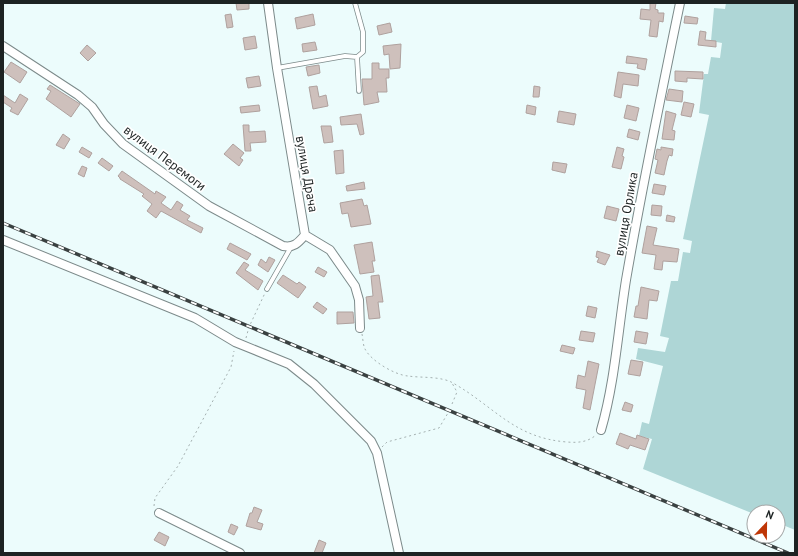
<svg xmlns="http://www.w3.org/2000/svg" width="798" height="556" font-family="'PT Sans',sans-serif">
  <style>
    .green { fill: #aed6d6 }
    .building { fill: #cec0bc; stroke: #afa19e }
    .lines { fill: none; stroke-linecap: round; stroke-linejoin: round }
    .lane-casing { stroke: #7c8a8a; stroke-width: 5.5 }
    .street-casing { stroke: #7c8a8a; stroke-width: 10 }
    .path { stroke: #a5b1b1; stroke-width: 1; stroke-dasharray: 2 3; stroke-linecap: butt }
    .lane { stroke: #fff; stroke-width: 4 }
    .street { stroke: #fff; stroke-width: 8 }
    .rail-casing { stroke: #3a4141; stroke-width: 3.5 }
    .rail { stroke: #fff; stroke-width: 2; stroke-dasharray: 6; stroke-linecap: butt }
    .labels { text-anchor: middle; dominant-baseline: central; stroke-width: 3.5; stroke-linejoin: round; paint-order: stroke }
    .street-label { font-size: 13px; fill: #1d2323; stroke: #fff }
  </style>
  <rect width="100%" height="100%" fill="#ecfcfc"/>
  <path class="green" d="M726,3H795V530L778,523V512H754V514L643,469L652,439L639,436L642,422L649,424L663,366L636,359L638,348L665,352L669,338L660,336L671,281H678L683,252L690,253L692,241L683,239L709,115L699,113L704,74H708L711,57L720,58L722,43L711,41L714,8L725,9Z"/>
  <path class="building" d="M236,3H249V9L237,10Z
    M650,3H656L655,9L658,10V13H664L663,22L659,21L657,37L649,36L651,20L640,19L641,9L650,10Z
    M231,14L233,27L227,28L225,15Z
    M313,14L315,25L297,29L295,18Z
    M685,16L698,18L697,24L684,23Z
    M390,23L392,32L379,35L377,26Z
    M700,31L706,32L705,40L716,41V47L698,45Z
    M255,36L257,48L245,50L243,38Z
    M315,42L317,50L303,52L302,44Z
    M401,44L400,68L390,69L389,54L384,55L383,46Z
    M87,45L96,53L88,61L80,53Z
    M627,56L647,59L645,70L637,68L638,64L626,63Z
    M11,62L27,72L20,83L4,72Z
    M372,63H379V69H389V78H386L387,92H377L379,102L364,105L362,79H372Z
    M319,65L320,73L308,76L306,67Z
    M675,71L703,72V79L687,78V82L675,81Z
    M618,72L639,75L638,86L623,84L621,98L614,96Z
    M259,76L261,86L248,88L246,78Z
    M50,85L80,104L71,117L46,99L51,91L47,89Z
    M317,86L319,97L326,95L328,106L313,109L309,87Z
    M534,86L540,87L539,97H533Z
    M669,89L683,91L682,102L666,100Z
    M20,94L28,99L18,115L10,111L12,108L3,102V95L15,103Z
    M684,102L694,104L691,117L681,115Z
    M259,105L260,111L241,113L240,107Z
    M527,105L536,107L535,115L526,113Z
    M627,105L639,108L636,121L624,118Z
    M559,111L576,114L574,125L557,122Z
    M666,111L676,114L672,130L675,131L674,140L662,139Z
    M361,114L364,134L360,135L357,124L341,125L340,117Z
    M243,125H249V132L265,131L266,142L250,143L251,151H245Z
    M321,126H331L333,142L324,143Z
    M629,129L640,132L638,140L627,137Z
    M63,134L70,139L64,149L56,145Z
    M233,144L244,153L240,158L243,160L239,166L224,154Z
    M82,147L92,153L89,158L79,152Z
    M617,147L624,149L622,156L624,157L621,169L612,167Z
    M661,147L673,149L672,156L669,155L667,161L664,175L655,173L658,160L655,159L657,149L661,150Z
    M343,150L344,173L336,174L334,151Z
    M102,158L113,166L109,171L98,163Z
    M169,159L176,164L173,170L165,165Z
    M553,162L567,164L565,173L552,170Z
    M82,166L87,168L84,177L78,174Z
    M122,171L155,194L156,191L166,197L161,203L171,210L177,201L183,205L180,210L190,216L187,220L203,228L201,233L161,211L156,218L147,211L152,204L142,196L144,194L120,179V178L118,176Z
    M364,182L365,189L347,191L346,186Z
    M654,184L666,186L664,195L652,193Z
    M362,199L364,206L367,205L371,224L351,227L348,213L342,214L340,203Z
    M652,205L662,206L661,216L651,215Z
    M607,206L619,209L616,221L604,218Z
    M667,215L675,217L674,222L666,221Z
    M647,226L657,228L653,245L679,249L677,262L663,261L662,270L654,269L656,255L642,253Z
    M372,242L375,261H372L374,272L360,274L354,245Z
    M230,243L251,254L247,260L227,249Z
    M597,251L610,255L605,265L597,262L599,258L596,257Z
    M269,257L275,260L268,272L258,265L261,259L266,263Z
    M244,262L249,265L245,270L263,281L258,290L236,273Z
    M318,267L327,272L324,277L315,272Z
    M283,275L297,284L299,282L306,287L298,298L277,283Z
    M379,275L383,302H378L380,318L369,319L366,297L373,296L371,276Z
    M641,287L659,291L657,301L649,300L647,319L634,317L636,306H638Z
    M317,302L327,309L323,314L313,307Z
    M588,306L597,308L595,318L586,316Z
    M337,312H353L354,323L337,324Z
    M581,331L595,333L593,342L579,340Z
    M636,331L648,333L646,344L634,342Z
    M562,345L575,348L573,354L560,351Z
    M631,360L643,362L640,376L628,374Z
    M588,361L599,364L590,410L583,408L586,390L576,388L578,375L585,377Z
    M625,402L633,405L631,412L622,410Z
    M620,433L636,439L637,435L649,439L645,450L630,445L628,449L616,444Z
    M254,507L262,510L257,522L263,524L261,530L246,526L250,513H252Z
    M231,524L238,527L234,535L228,532Z
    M159,532L169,537L165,546L154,540Z
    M319,540L326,543L322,553H314Z"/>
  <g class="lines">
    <defs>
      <path id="lane" d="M355,3L363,32V52L357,57
        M357,57L359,91
        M277,68L345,56L357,57
        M267,289L291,247"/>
      <path id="street" d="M268,3L277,68L305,235L330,250L355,286L359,300L360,328
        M3,46L78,95L92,107L104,124L123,144L209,206L283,246C294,248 298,243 305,235
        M3,240L195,318L235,342L289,364L314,384L371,441L377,453L399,553
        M601,430C615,382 618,330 626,280C642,187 661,95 680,3
        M159,513L240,553"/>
    </defs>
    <use href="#lane" class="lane-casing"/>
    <use href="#street" class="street-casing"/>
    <path class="path" d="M362,334C363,339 363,345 365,349C371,361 395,375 408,376C421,378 441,376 453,383C495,407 514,438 567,442C578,443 588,442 596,435
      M246,338L249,327L265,293
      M452,404L457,392L452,383
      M382,447L387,442L439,428L448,413
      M154,506L155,498L178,466L231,367L234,351"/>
    <use href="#lane" class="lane"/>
    <use href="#street" class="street"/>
    <defs>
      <path id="rail" d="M3,223L788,553"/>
    </defs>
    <use href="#rail" class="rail-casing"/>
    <use href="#rail" class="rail"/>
  </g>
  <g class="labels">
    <g class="street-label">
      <text transform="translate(165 158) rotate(37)">вулиця Перемоги</text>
      <text transform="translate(307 174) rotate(80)">вулиця Драча</text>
      <text transform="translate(626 214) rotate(-80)">вулиця Орлика</text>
    </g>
  </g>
  <rect width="798" height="556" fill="none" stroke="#1d2323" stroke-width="8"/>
  <g transform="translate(766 524) rotate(22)"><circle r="19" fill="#ffffff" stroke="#a5a7a7"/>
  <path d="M0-3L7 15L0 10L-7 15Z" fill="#bf3606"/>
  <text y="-6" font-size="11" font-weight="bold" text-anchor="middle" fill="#1d2323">N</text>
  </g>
</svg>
